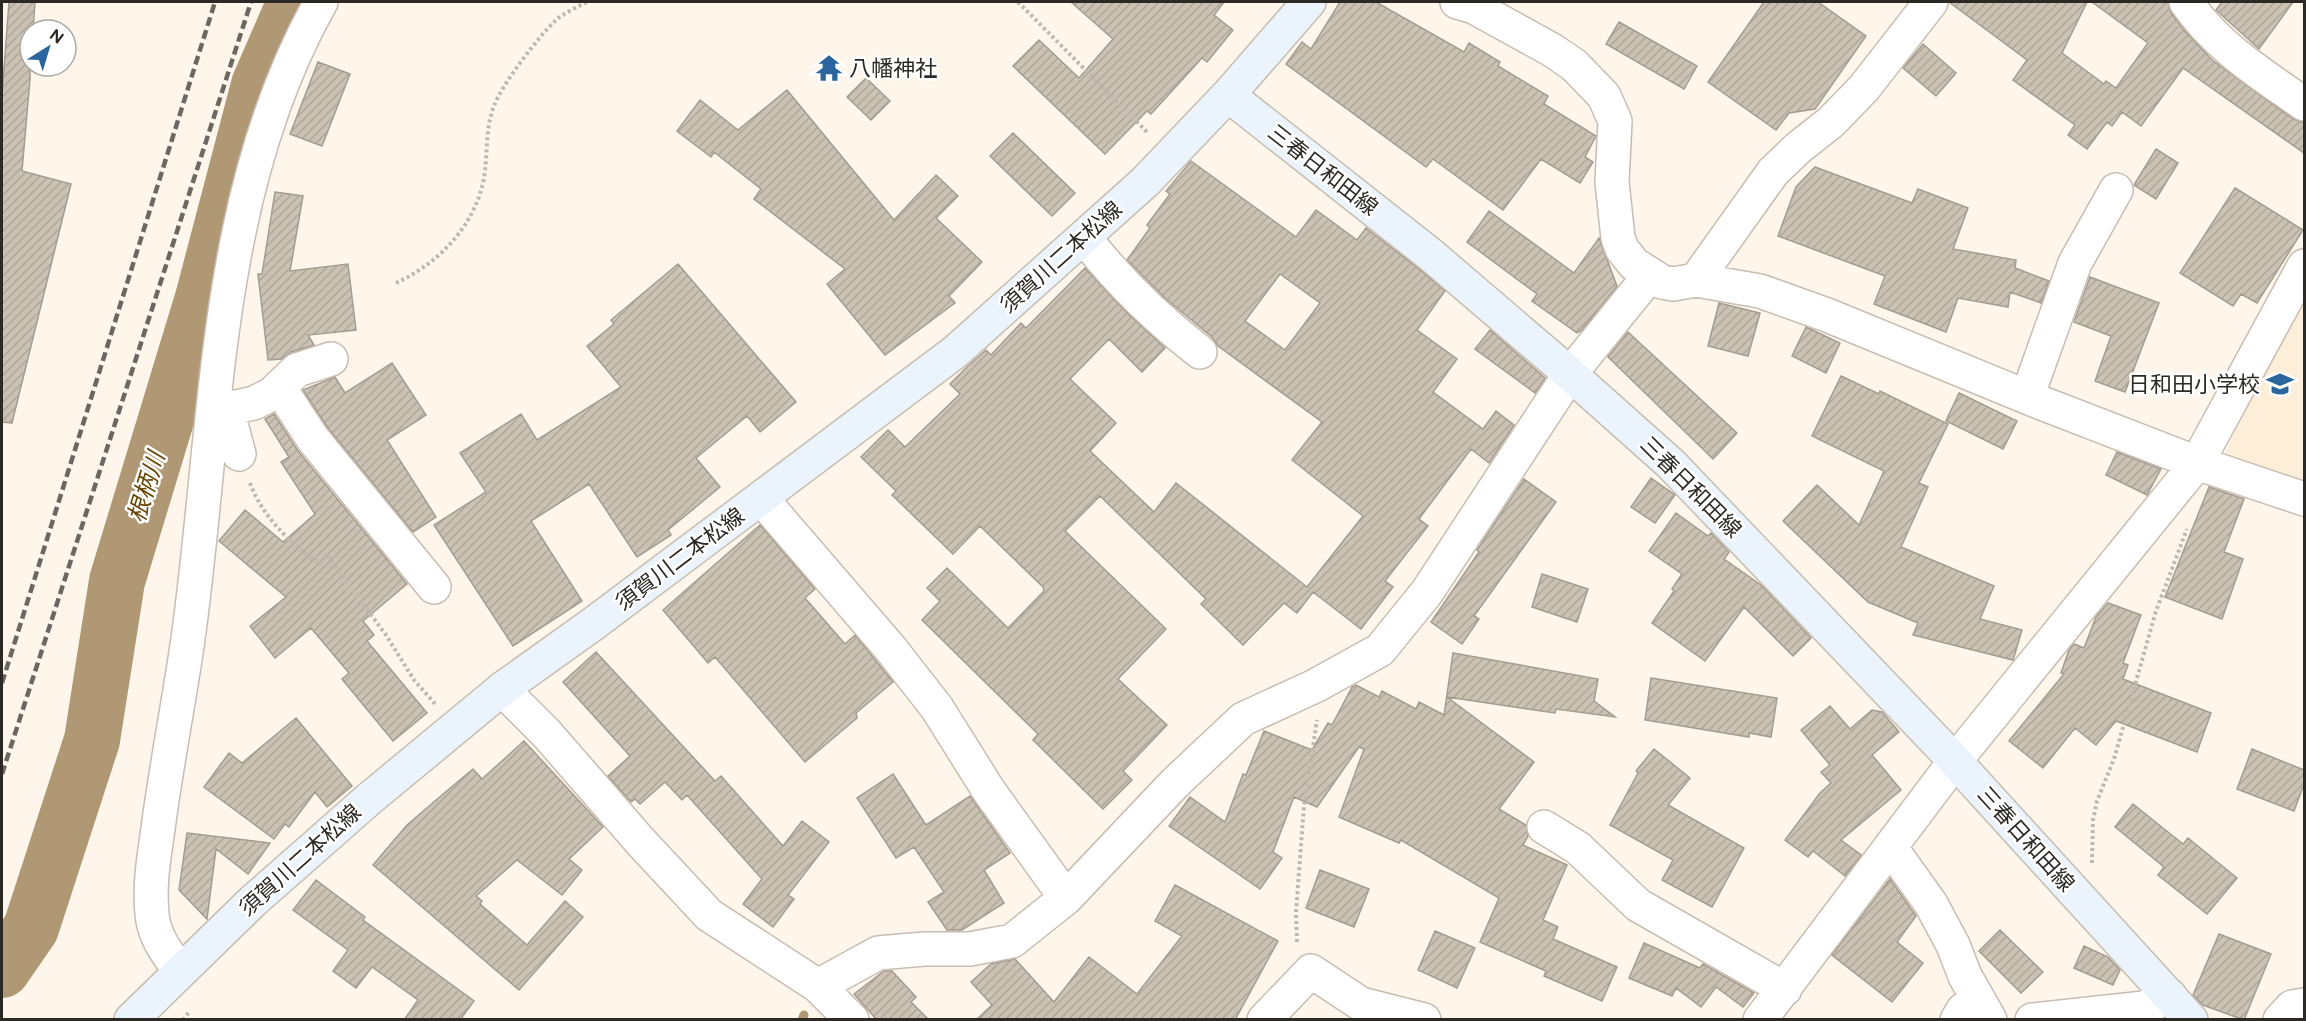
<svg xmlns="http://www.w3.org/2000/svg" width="2306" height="1021" font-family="Figtree,'Noto Sans JP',sans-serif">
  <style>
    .built { fill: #fceed8 }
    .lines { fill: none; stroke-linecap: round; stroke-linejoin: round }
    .stream { stroke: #b09875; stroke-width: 9 }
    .river { stroke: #b09875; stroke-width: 56 }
    .building { fill: url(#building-hatch); stroke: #a59c8f; stroke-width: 1.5; fill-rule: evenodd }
    .street-casing { stroke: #c7bdb0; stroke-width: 36 }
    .secondary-casing { stroke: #c7bdb0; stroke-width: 36 }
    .path { stroke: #bfb8af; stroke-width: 4; stroke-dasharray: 3 3; stroke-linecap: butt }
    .street { stroke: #fff; stroke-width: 33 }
    .secondary { stroke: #ebf4fc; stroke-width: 33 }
    .rail { stroke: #6c6760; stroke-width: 4.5; stroke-dasharray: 9 4.5; stroke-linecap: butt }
    .labels { text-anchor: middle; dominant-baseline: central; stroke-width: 5; stroke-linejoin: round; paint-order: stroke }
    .poi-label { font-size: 22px; fill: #2c2823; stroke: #fff; text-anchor: start }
    .street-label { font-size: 22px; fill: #2c2823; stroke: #fff }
    .water-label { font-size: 24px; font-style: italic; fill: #674605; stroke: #fff }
  </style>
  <defs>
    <pattern id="building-hatch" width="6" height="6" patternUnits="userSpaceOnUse" patternTransform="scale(1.5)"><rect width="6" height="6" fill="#cbc2b4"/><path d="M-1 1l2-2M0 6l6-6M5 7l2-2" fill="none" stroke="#aea79a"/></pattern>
  </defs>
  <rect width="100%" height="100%" fill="#fef6eb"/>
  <path class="built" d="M2304,283V484L2225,455L2285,312Z"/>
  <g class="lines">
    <path class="stream" d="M802,1020L804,1015"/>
    <path class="river" d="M2,970L31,928L92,740L117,581L203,298L259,85L295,2"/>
  </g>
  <path class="building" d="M9,2H35L33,30H30V79L22,171L71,184L12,423L2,422V95Z
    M1071,2H1224L1214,15L1233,30L1207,62L1202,58L1151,114L1147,111L1105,154L1013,66L1039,40L1079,78L1113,39Z
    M1340,2H1376L1464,52L1469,43L1500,62L1498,66L1548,96L1544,104L1596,136L1585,157L1593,162L1580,183L1541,159L1503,210L1433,159L1426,167L1286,64L1302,42L1311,49Z
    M1764,2H1818L1866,36L1815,109L1789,113L1776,130L1708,82Z
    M1949,2H2087L2062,53L2104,84L2106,81L2116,88L2148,43L2092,2H2168L2171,13L2183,29L2212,60L2293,119L2304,123V153L2183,68L2141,126L2122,112L2112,126L2107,122L2087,149L2068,135L2075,125L2013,80L2027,60Z
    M2222,2H2293L2259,49L2216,10Z
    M1619,22L1697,66L1684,89L1606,44Z
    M1923,44L1956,73L1936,96L1903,68Z
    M318,62L350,74L322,146L290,134Z
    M866,78L890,101L871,120L847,97Z
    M787,90L894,220L936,175L958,196L936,218L982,262L949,296L955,303L885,355L827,284L845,269L754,199L761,189L714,152L711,157L677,131L700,100L738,130Z
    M1013,133L1075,193L1052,216L990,156Z
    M2156,149L2178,163L2156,199L2134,185Z
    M1191,161L1296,237L1316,210L1357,240L1366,228L1419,269L1445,291L1417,330L1457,359L1433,392L1483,429L1496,411L1514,425L1489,463L1471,449L1419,519L1428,526L1385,581L1393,587L1361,629L1313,592L1297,613L1284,603L1243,645L1201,604L1206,599L1100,496L1065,531L1166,629L1118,679L1167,725L1123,771L1132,780L1103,809L1033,740L1038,734L922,620L940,601L927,588L947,568L1008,628L1044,591L1043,587L980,526L953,554L892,495L896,491L861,457L888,430L905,447L960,394L950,384L969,365L986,350L991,355L1021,323L1026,328L1085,268L1125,311L1165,348L1142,372L1109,339L1070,379L1116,423L1090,451L1154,512L1176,483L1307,587L1363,516L1292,460L1322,422L1218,346L1212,337L1166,299L1127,260L1150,228L1147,225L1170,194L1166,191ZM1280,274L1320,303L1285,350L1245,321Z
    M1815,167L1912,203L1918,189L1968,208L1953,249L2016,260L2015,268L2049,281L2041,303L2010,292L2008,307L1958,298L1946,332L1874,304L1885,276L1778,236L1796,187Z
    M2235,188L2303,230L2257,303L2241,294L2233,306L2180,273Z
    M275,192L303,196L290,271L348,264L356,330L308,335L314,345L291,352L282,359L268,360L258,274H262Z
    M1489,211L1574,273L1599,238L1617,286L1581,331L1577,333L1532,301L1537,294L1467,242Z
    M678,264L796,402L760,432L747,416L696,458L720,487L668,530L671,535L637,557L589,484L531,521L582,601L513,646L434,525L486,492L460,453L521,414L537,440L621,387L587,346L614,324L611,320Z
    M2090,277L2159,303L2125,392L2095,381L2111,336L2074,322Z
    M1719,303L1760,313L1748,356L1708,346Z
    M1806,327L1840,343L1826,373L1792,356Z
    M1490,330L1545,378L1535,393L1475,349Z
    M1628,332L1737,433L1713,459L1608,357Z
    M392,363L426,415L387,440L436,517L413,532L328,428L303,390L335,377L345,393Z
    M1841,376L1879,394L1880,391L1948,424L1919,483L1928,487L1901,547L1994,586L1980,619L2022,630L2013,660L1913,635L1918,623L1868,602L1783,521L1817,485L1859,525L1884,471L1812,436Z
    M1959,393L2017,421L2003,449L1946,421Z
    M274,414L298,451L407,584L363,621L374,635L367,641L427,713L393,741L342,679L349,673L311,628L275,658L250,626L286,597L219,541L245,510L283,542L315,514L281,462L289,457L265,419Z
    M2117,452L2161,469L2147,495L2106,475Z
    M1651,478L1675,495L1655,523L1631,507Z
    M1524,479L1556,502L1474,616L1479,619L1462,644L1431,622L1479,552L1477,550Z
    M2209,487L2244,499L2224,552L2243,559L2222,619L2165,597Z
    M1676,513L1708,536L1711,533L1729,552L1724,559L1761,585L1811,638L1793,656L1744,607L1705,661L1652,623L1674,591L1672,589L1682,574L1649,551Z
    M760,525L815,589L805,598L845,644L855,635L893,682L856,713L857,718L805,762L715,657L708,663L663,610Z
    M1542,574L1588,589L1577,622L1532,607Z
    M2108,603L2141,615L2123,663L2128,665L2123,679L2211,713L2197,752L2116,721L2096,745L2075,728L2043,768L2009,741L2064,674L2061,673L2069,650L2074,644L2084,648L2096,617Z
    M596,652L715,781L721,776L783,846L802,821L829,842L788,895L794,899L773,927L743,904L762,879L687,795L682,800L665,782L640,804L635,799L631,802L608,776L630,756L563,682Z
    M1453,653L1598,679L1594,701L1615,717L1556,709L1555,713L1447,697L1534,762L1499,809L1526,825L1528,836L1523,845L1567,865L1543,920L1558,927L1553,939L1617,967L1602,1001L1544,976L1546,971L1480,942L1499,898L1401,840L1399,843L1339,817L1364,749L1359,747L1317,807L1294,797L1273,852L1282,858L1260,889L1169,826L1190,797L1225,822L1243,774L1246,775L1264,731L1312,750L1328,723L1332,725L1352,687L1356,685L1379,697L1382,691L1416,709L1419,702L1444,715Z
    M1651,678L1777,698L1771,737L1749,733V737L1645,720Z
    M1830,706L1850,729L1872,710L1882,712L1899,732L1872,755L1901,790L1841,840L1861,855L1845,876L1813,851L1808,857L1785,840L1820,793L1831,783L1821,772L1830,765L1801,730Z
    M296,718L352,786L327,807L315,792L289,827L285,824L274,839L204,787L229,753L242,763Z
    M524,741L603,827L569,859L582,870L562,895L517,860L476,896L482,901L480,904L527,945L565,901L583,917L519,990L373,865L407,825L442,795L473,769L482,779Z
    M1654,749L1690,778L1668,805L1744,848L1712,907L1662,880L1673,860L1610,825L1638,773L1636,771Z
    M2252,749L2304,770V784L2294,811L2237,789Z
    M893,774L926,825L970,796L1010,853L984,870L1004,903L962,930H947L928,902L944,892L914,847L896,858L857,798Z
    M2133,804L2183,844L2188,838L2237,878L2207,914L2158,875L2164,867L2115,827Z
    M187,833L270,843L248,874L216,849L207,919L179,890Z
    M1320,870L1369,889L1354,927L1306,908Z
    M1890,879L1916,916L1897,942L1923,963L1892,1002L1832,955Z
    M316,880L365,917L363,920L474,1001L460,1020H404L418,1000L372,967L356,988L333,971L348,950L293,910Z
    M1175,885L1278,941L1235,1020H976L992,1005L971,982L991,964L1015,959L1054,1002L1089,957L1137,994L1182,936L1155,921Z
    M2000,930L2043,972L2021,993L1979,951Z
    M1435,931L1475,948L1457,988L1418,970Z
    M2219,934L2271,954L2244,1020L2203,1005L2193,995Z
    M1644,943L1700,968L1703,964L1754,993L1743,1007L1716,987L1701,1007L1676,988L1672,996L1629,978Z
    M2084,946L2108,957L2120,970L2113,985L2074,968Z
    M884,971H892L916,997L911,1002L929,1020H877L854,994Z"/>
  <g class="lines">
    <defs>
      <path id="street" d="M1457,2L1474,7L1552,50L1574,65L1604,96L1615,121L1612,182L1618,238L1622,249L1634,264L1662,282L1673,284L1696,280L1760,291L1827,315L2039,402L2197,463L2304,499
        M2186,2C2217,47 2260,73 2304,104
        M1084,237C1118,281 1156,318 1200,352
        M1696,280L1773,172L1798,148L1831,122L1864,88L1931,2
        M279,387L313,439L434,587
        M215,395L227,409L239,454
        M2027,397L2075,263L2116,190
        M227,409L254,403L272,394L297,370L331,359
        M761,498L891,649L937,708L989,791L1066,898
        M502,689L547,734L640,841L709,915L818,986L852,1020
        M1544,827L1578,848L1638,905L1785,989
        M1891,848L1931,904L1953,945L1965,976L1990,1020
        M180,971C167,953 154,937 152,914C149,885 154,857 158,829C166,767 178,707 187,646C218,430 211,197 321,2
        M818,986L878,953L924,949H970L1012,941L1066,898L1175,783L1243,719L1315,686L1380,650L1427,592L1570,374L1650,275
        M1264,1020L1311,971L1361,1004L1424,1020
        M1760,1020L1955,761L2197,463L2304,266
        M1957,1020L1963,1010L1977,1000
        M2032,1020L2144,1008L2170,996
        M2280,1020L2292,1007L2304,1005"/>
      <path id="secondary" d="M1228,95L1431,255L1570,374L1671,464L1955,761L2191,1020
        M131,1020L253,901L369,799L502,689L593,624L955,352L1145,182L1228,95L1309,2"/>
    </defs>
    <use href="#street" class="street-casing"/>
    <use href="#secondary" class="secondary-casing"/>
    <path class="path" d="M1018,2L1149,134
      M396,283C439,263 475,226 484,178C488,154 485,129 494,106C502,84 539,36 556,20C564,13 577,7 587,2
      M250,483C262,516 291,545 320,563L327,555L386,635L414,680L436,705
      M2092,863L2093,820L2097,801L2114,759L2156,611L2187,529
      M1297,942L1296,912L1304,806L1317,720
      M183,1020L189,1012"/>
    <use href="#street" class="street"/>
    <use href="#secondary" class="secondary"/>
    <path class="rail" d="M2,683L215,2
      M2,774L251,2"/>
  </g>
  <defs>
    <symbol id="temple-bare" viewBox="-9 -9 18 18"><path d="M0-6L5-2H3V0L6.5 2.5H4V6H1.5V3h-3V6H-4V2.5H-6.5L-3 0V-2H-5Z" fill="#2a669d" stroke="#fff" stroke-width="2.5" paint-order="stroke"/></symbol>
    <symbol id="school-bare" viewBox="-9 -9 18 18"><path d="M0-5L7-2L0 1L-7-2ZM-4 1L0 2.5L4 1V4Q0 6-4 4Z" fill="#2a669d" stroke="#fff" stroke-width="2.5" paint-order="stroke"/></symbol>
  </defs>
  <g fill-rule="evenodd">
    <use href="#temple-bare" x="810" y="49" width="38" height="38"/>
    <use href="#school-bare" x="2261" y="365" width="38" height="38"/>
  </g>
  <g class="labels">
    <g class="poi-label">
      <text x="849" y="68">八幡神社</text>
      <text x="2260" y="384" text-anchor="end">日和田小学校</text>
    </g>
    <g class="street-label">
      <text transform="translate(1323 170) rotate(38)">三春日和田線</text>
      <text transform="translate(1061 257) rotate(-42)">須賀川二本松線</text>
      <text transform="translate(1691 487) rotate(45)">三春日和田線</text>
      <text transform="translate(680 559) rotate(-37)">須賀川二本松線</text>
      <text transform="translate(2026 839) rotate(48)">三春日和田線</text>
      <text transform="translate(300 860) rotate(-42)">須賀川二本松線</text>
    </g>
    <g class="water-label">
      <text transform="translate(146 487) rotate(-73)">根柄川</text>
    </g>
  </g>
  <rect width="2306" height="1021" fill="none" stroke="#2c2823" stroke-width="6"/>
  <g transform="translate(48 48) rotate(37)"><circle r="28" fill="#ffffff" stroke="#aba9a7" stroke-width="1.5"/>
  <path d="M0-4.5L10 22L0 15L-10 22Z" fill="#2a669d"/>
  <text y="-9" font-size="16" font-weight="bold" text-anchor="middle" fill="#2c2823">N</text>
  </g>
</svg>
